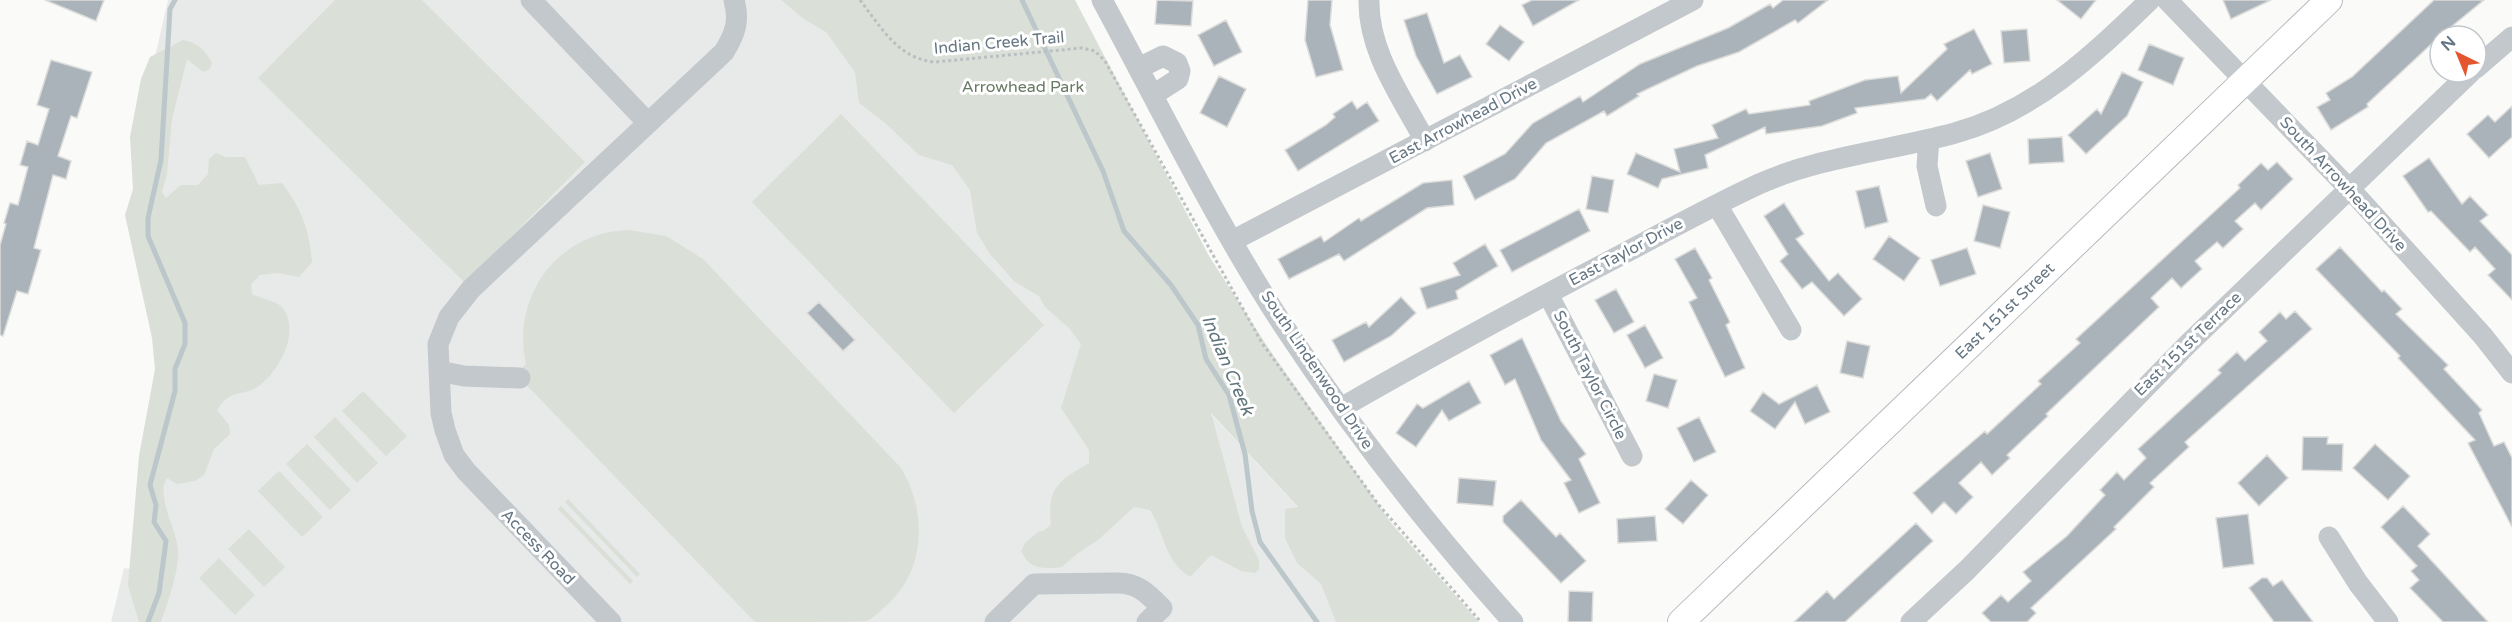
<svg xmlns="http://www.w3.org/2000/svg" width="2512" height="622" font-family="'Varela Round',sans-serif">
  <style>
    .built { fill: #e8e9e9 }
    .green { fill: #dadfd7 }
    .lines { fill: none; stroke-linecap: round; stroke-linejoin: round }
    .stream { stroke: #bbc7cb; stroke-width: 5 }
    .building { fill: #aab3b9; stroke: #dcdcda; stroke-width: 1.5 }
    .major-casing { stroke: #b5babe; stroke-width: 28 }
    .path { stroke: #bbbfc2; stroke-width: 3; stroke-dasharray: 3 3; stroke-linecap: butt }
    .minor { stroke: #c3c8cc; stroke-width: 21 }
    .major { stroke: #fff; stroke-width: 26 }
    .labels { text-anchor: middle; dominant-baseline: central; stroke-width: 6; stroke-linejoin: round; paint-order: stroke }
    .street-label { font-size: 16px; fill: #657683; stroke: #fff }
    .park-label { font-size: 16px; fill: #687a64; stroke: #fff }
    .water-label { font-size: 18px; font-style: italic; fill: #60757c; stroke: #fff }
  </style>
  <rect width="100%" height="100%" fill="#fafaf8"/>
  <path class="built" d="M168,0H828L1404,622H111L124,568L137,570L166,336L135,145Z"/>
  <path class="green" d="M335,0H422L585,162L465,283L258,78Z
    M781,0H1075L1209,256L1269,349L1392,524L1479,622H1336L1321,584L1297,563L1285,538V509L1298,507L1211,413L1242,527L1259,560V569L1255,573L1241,571L1211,555L1190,577C1163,559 1166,536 1150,510L1134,507L1098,540L1078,553L1062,567C1043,569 1030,570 1021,551L1025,543L1038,532L1045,530L1051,524C1047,487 1059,481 1089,463V450L1061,408L1081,344L1069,328L1045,307L1039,296L1015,282L990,254L977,233L970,190L952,165L919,155L884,122L859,103L855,72L826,32L804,19Z
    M183,40C198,43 205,50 212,63L210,69L203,72L187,59L172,119L167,174L162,192L166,198L181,185H198L208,174L209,159L216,153L225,157H245L259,185L282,183C302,210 309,229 312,262L299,277L278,273L260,275L251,284L252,294C260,298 275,301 281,306C302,329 280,371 259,386C241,398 232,387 217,410L229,425L230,434L214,449L204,475L195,481L177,484L167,478C155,494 177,531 178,550C180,568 167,605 161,622H139L128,585L139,456L155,369L152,338L125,215L133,189L130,137L141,79L150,57Z
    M841,114L1044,325L954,413L752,202Z
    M628,230L666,236L703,259L901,468C927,511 926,569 888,604C881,610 874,618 866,621C853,622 774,622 755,622L516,374L526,364C511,296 558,232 628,230Z
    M363,391L407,436L386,456L342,411Z
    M335,417L378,463L357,483L314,437Z
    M307,444L351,490L330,510L286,464Z
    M279,471L323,517L302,537L258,491Z
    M568,499L640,574L637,577L565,502Z
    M561,506L633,581L630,584L558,509Z
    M249,529L285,567L264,587L228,549Z
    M219,558L255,595L235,615L199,578Z"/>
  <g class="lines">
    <path class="stream" d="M1022,0L1103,171L1124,231L1171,285L1198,325L1206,359L1229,395L1245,454L1252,511L1260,542L1317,622
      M148,622L159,593L166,541L154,522L156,505L150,485L175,391V369L185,344V323L148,236V218L161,160L170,9L175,0"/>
  </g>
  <path class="building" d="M45,0H104L96,21Z
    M1157,0L1193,1L1191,26L1155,24Z
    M1308,0H1332L1330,25L1343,70L1316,77L1305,40Z
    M1532,0H1579L1533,26L1522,5Z
    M1783,0H1828L1798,23L1795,20L1739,52L1697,66L1637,94L1639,96L1607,116L1604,111L1546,143L1515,179L1475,200L1463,176L1505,154L1533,123L1580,96L1583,102L1640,64L1728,28L1770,4L1773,8Z
    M2057,0H2096L2081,19Z
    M2223,0H2271L2231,19Z
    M2434,0H2484L2440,36L2367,104L2368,107L2331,130L2317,107L2330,100L2326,93L2352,77Z
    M1427,13L1444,63L1460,55L1472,77L1437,94L1416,56L1404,20Z
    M1226,20L1242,52L1214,66L1198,35Z
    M1500,25L1524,42L1509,61L1486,44Z
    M1974,29L1992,64L1972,74L1970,70L1937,101L1931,94L1925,99L1855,108L1857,113L1822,126L1766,134L1765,127L1705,155L1708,168L1662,179L1658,188L1627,174L1636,153L1680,172L1674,149L1718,138L1712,125L1746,109L1749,114L1810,105L1809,101L1865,80L1898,76L1901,93L1947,49L1944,44Z
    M2027,29L2030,61L2004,63L2001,31Z
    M2149,44L2184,58L2173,85L2138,70Z
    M51,60L92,72L77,118L71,116L58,156L71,161L66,179L53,175L34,248L41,250L28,294L17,291L3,336L0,335V245L6,224L4,223L10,203L18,205L28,167L20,165L27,141L38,145L49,109L37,105Z
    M2122,72L2143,82L2127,116L2086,154L2068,135L2097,109L2101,114Z
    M1219,76L1246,89L1227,127L1200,113Z
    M1352,101L1357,109L1367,102L1379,121L1298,171L1285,150L1326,125L1335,117L1333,114Z
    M2512,106V137L2489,158L2467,134L2488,115L2495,122Z
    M2062,137L2064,162L2029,164L2028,139Z
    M1990,153L2002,189L1978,197L1966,161Z
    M2429,158L2462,204L2470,196L2488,215L2480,221L2512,255V300L2488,275L2495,269L2475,247L2470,252L2431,211L2428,212L2403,176Z
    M2277,162L2293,179L2261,210L2255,203L2235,221L2243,229L2223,248L2217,242L2195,261L2202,269L2181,288L2172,278L2151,298L2159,307L2046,414L2048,416L2007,455L2010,458L1992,475L1981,462L1959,483L1973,497L1956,514L1944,502L1932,514L1913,493L1985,431L1987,434L2041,384L2038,381L2080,343L2076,339L2240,188L2238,185L2261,163L2268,170Z
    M1592,176L1614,180L1608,213L1586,209Z
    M1452,180L1454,205L1427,208L1344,261L1339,254L1289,279L1278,259L1321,236L1324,242L1359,218L1361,221L1423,183Z
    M1879,186L1888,222L1865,228L1856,191Z
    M1784,203L1804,234L1796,239L1829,281L1838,273L1862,299L1844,316L1812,282L1802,289L1780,261L1788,254L1764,216Z
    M1983,205L2010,212L2000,248L1974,241Z
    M1579,209L1590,231L1512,272L1500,250Z
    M1889,236L1920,258L1904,281L1873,259Z
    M1485,244L1498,266L1456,291L1458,299L1427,309L1420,288L1460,275L1453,263Z
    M2340,247L2382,292L2384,290L2402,309L2396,314L2448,365L2444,369L2482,410L2479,413L2494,446L2504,442L2512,458V527L2468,443L2475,440L2398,358L2400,356L2316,269Z
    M1695,248L1712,278L1709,280L1730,322L1726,325L1745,368L1725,377L1689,302L1697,298L1675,259Z
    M1967,248L1976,274L1940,286L1931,260Z
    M1616,289L1634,322L1614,333L1595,300Z
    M1401,297L1416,313L1391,336L1344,362L1332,340L1366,322L1369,327Z
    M819,302L855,340L843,351L807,313Z
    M2295,311L2312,329L2185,442L2189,447L2150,483L2154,487L2114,527L2116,529L2031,608L2036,613L2027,622H1991L1982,613L2001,595L2008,602L2031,581L2023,572L2067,536L2105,495L2100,490L2117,472L2124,480L2146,458L2138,449L2221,373L2218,370L2237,352L2245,361L2267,341L2259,332L2280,312L2286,319Z
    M1645,325L1663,358L1645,368L1627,335Z
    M1522,338L1561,421L1586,454L1579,459L1600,503L1579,513L1564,483L1571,480L1541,440L1515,379L1505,385L1490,355Z
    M1847,341L1870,346L1863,378L1840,373Z
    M1654,374L1677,380L1668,408L1646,401Z
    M1469,381L1481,403L1449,421L1442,410L1416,447L1396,433L1417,404L1423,408Z
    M1817,385L1830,412L1805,424L1795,402L1775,429L1750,411L1763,392L1779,404Z
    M1699,417L1716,452L1694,462L1677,428Z
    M2303,437H2328L2327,444H2343L2342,471L2302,470Z
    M2375,444L2410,476L2388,500L2353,468Z
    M2267,455L2288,478L2259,506L2238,483Z
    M1459,478L1496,481L1493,506L1457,503Z
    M1691,480L1708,495L1683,524L1665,509Z
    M1521,500L1556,537L1560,533L1586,561L1561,583L1503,522V516Z
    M2403,506L2430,534L2418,546L2488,622H2443L2410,588L2419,580L2411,571L2417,566L2381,527Z
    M2248,514L2254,564L2223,568L2216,518Z
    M1655,516L1657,541L1618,543L1617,519Z
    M1916,523L1933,541L1845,622H1794L1827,591L1834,599Z
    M2262,578H2267L2273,586L2282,580L2313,622H2274L2249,588Z
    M1569,591L1593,592L1592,622H1568Z"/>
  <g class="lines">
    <defs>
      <path id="major" d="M1681,622L2329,0"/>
    </defs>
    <use href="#major" class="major-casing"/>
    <path class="path" d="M860,0C881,27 898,59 935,62L1082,48L1095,51L1105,61L1262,343L1378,504L1481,622"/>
    <path class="minor" d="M531,0L648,123
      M1102,0C1161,109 1215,221 1283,325C1352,430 1429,528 1513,622
      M1369,0C1368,52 1402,97 1425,141
      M2167,0L2360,200L2483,336L2512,373
      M1139,68L1163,56L1177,63L1180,71L1178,79L1153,95
      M2476,68L2512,37
      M1929,139L1927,166L1936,206
      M1717,205L1791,330
      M1232,241L1693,0
      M1548,294L1632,456
      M439,371L464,376L520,378
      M1341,408C1426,359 1513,312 1600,266C1652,239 1705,209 1759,184C1822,156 1889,151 1955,133C2035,111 2092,56 2150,0
      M2329,537L2358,583L2388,622
      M611,622L466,471L454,455L445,430L441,413L438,344L449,317L471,289L724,52C735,34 740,21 734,0
      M995,622L1034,584L1118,583C1138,583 1148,594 1162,608L1147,622
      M1911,622L1967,570L2189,343L2471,72"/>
    <use href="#major" class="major"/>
  </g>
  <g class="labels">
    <g class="street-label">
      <text transform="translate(999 43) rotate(-5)">Indian Creek Trail</text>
      <text transform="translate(1463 121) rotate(-28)">East Arrowhead Drive</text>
      <text transform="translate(2343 184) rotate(47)">South Arrowhead Drive</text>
      <text transform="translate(1626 252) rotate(-28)">East Taylor Drive</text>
      <text transform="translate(2005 311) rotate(-44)">East 151st Street</text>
      <text transform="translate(2188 344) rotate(-44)">East 151st Terrace</text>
      <text transform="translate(1317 370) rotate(56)">South Lindenwood Drive</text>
      <text transform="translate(1590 375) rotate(63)">South Taylor Circle</text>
      <text transform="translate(538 547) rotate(46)">Access Road</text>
    </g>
    <g class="park-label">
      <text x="1023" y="87">Arrowhead Park</text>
    </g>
    <g class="water-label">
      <text transform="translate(1228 365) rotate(67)">Indian Creek</text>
    </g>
  </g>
  <g transform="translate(2458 54) rotate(317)"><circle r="28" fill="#ffffff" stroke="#c1c8cd" stroke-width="1.5"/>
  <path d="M0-4.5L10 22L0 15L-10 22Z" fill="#e4572e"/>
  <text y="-9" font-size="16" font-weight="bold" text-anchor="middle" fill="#657683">N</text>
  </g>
</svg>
